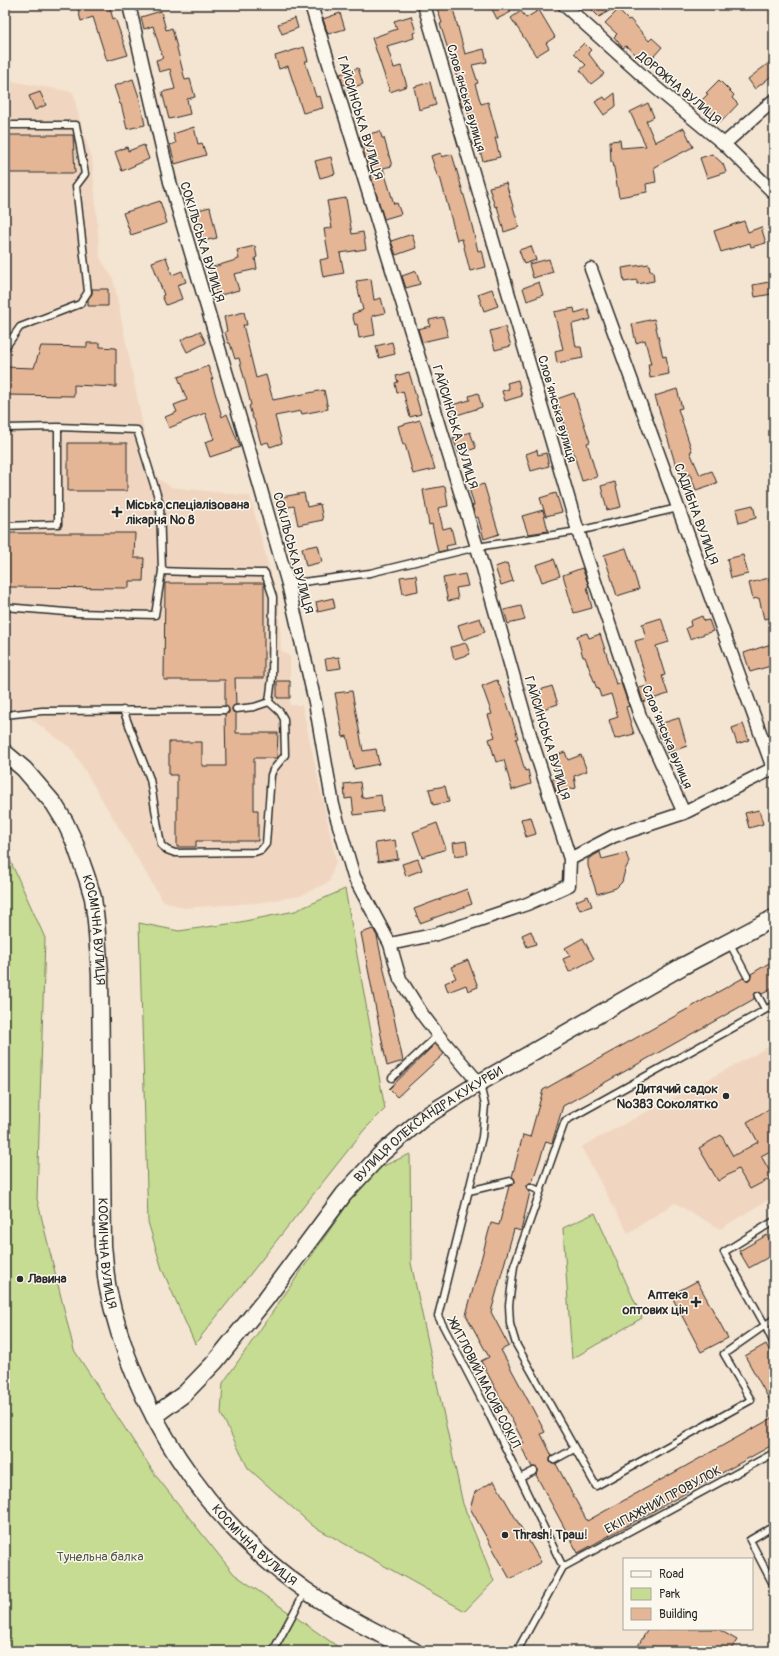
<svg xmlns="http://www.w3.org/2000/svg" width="779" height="1656" font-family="Pangolin,sans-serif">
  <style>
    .built { fill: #f0d6c0 }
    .green { fill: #c5dc92; stroke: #78845e }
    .building { fill: #e5b695; stroke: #2b2b2b }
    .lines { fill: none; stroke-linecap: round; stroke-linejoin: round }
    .lane-casing { stroke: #2b2b2b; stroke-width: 9 }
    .street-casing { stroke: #2b2b2b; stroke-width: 15 }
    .secondary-casing { stroke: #2b2b2b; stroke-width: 19 }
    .lane { stroke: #fbf7ec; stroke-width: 6 }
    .street { stroke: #fbf7ec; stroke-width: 12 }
    .secondary { stroke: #fbf7ec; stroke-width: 16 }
    .poi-dot { fill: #2b2b2b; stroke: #fbf7ec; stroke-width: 1.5 }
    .labels { text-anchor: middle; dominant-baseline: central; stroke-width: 3; stroke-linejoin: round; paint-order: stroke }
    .street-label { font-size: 13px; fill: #2b2b2b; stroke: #fbf7ec }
    .poi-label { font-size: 13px; font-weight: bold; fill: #2b2b2b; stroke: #fbf7ec; text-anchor: start }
    .park-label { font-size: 13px; fill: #525745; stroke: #fbf7ec }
  </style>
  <rect width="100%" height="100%" fill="#f4e4d2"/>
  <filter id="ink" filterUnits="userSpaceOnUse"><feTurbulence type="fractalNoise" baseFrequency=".025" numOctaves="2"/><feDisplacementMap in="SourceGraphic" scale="8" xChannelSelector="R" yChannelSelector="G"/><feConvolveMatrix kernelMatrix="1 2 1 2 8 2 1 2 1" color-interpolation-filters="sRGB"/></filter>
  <g filter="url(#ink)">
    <path class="built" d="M5,80L73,92L81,126L92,158L100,258L113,278L153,475L171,487L250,496L279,605L281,650L290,657V705H302L336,861L329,882L300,896L256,903L183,908L162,900L72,749L30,718L5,710Z
      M774,1044V1196L720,1229L675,1203L628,1233L581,1147Z"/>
    <path class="green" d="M5,849L45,938L37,1199L74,1350L156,1476L234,1574L344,1651H5Z
      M345,889L385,1109L364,1130L195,1344L162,1269L148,1222L139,923L179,931L235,923L295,911Z
      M410,1154L411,1263L463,1504L494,1581L465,1611L313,1526L248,1468L221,1414L223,1383L370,1172Z
      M595,1213L642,1318L572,1359L563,1228Z"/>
    <path class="building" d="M77,5H109L113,19L115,18L128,55L107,61L93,17L81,21Z
      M436,5H452L465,54L484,49L487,62L472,65L478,83L475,84L481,104L488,102L498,138H495L500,157L483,161L466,106L462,107L458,95L462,94L440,24L442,23Z
      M490,5H507L511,12L497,19Z
      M587,5H619L599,17Z
      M539,10L555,37L546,43L549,48L536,56L511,18L521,11L526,18Z
      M618,10L628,20L630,19L649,41L652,38L662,47L647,64L626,46L623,48L622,47L614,37L617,34L605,23Z
      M161,11L166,30L172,28L185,80L190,79L195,97L187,99L190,114L169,119L162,92L175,89L170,69L159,72L156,60L163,58L153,26L144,29L141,17Z
      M340,13L345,29L328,34L323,19Z
      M411,16L416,32L413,33L414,38L387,46L394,68L401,66L407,86L390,92L372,38L397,29L394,21Z
      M295,18L298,28L282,34L278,24Z
      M584,43L591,50L588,53L604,74L591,84L580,70L586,65L574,53Z
      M304,47L308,61H305L316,97L320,96L323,108L303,113L288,66L279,69L275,56Z
      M774,59V74L755,89L748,79Z
      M358,68L363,84L347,89L346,84L343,85L340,74Z
      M133,79L140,100L145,125L127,129L121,104H120L114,86Z
      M719,80L734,95L732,98L738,104L721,122L700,102L708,94L706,93Z
      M430,82L436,105L419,110L414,87Z
      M40,92L46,105L35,110L29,96Z
      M615,93L616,106L604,115L595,102L604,97L606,100Z
      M648,103L654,117L646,121L655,142L684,128L693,147L654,167L656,182L646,184L647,192L619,197L613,162H611L610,141L620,140L621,148L646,146L630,112Z
      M194,127L198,144L202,143L206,155L175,164L170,145L176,143L173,134Z
      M380,131L382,138H384L392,166L383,168L394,204L397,203L401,214L384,219L359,137Z
      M5,135H73L75,173H5Z
      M144,145L149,159L122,171L115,152L127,147L128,151Z
      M441,153L442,157L452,154L469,213L478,251L482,250L486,267L470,271L462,239L457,240L440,177L438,178L431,156Z
      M712,154L723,164L726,172L707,178L700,158Z
      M331,157L335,174L320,178L315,161Z
      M506,183L519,227L504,232L497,206L495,207L489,187Z
      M346,198L352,234L363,232L366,249L340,253L344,273L323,277L320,260L329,258L324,229L332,228L327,201Z
      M160,201L167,223L131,235L123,213Z
      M210,207L217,238L203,241L199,222L197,223L194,211Z
      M744,221L748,232L761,227L766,243L751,247L750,243L721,252L714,231Z
      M412,234L416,248L396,255L391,241Z
      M255,246L257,257L255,258L257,269L234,274L239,290L217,296L210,268L239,259L237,250Z
      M531,246L536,260L524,264L519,250Z
      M166,257L172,275L182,271L186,282L177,285L182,299L166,305L162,296L164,295L152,262Z
      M549,259L553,272L533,278L529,264Z
      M649,264L650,271H653L654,281L637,284V280L624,282L622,268Z
      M416,271L420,284L406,288L402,276Z
      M371,279L374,300L381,298L385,313L372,316L375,335L359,338L357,324L355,325L352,314L363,310L356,281Z
      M539,282L543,295L527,301L523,288Z
      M769,282L772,294L755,297L753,285Z
      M92,289H108V306H88V299L92,294Z
      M492,289L498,306L484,311L478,294Z
      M574,308L575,313L588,309L591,319L572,324L576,347H581L583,358L557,363L555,351L563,349L554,312Z
      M244,312L247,325H243L256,378L266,375L273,400L324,390L328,409L302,414L301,411L275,416L282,443L270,447L268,442L261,444L254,419H253L249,406L251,405L239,358L235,359L230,343H228L225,332L227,331L224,317Z
      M443,317L448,336L422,342L418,329L430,326L429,320Z
      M654,319L663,357L666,356L669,374L650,378L648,364H651L645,340L636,343L632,324Z
      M505,327L511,346L495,350L490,331Z
      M200,331L206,343L187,352L181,340Z
      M392,342L395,354L379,358L376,346Z
      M87,343H100V347L116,348V387L74,385V396L5,395V367L34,368L41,346L87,347Z
      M208,366L213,379H211L222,417L227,414L240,447L210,457L205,442L214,439L205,413L169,428L165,417L177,412L174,405L187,400L178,377Z
      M409,372L421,414L410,417L403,391L397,393L395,383L398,382L396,376Z
      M518,380L522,396L505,401L502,391L509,389L507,383Z
      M677,389L682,408L678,409L692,451L690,452L700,475L712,471L717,483L696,490L690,474L682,477L675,463L655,396Z
      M478,393L482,407L451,417L448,406L470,400L469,396Z
      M574,393L590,442L587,443L597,477L582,481L557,399Z
      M420,420L435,469L413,474L405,444L403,445L398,426Z
      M470,432L476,448L459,454L453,438Z
      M68,443H127V491H68Z
      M537,450L538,455L546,453L549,466L531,471L526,454Z
      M615,482L621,507L607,510L601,486Z
      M484,484L499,534L484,539L478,517L476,518L472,506L474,505L469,488Z
      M445,486L448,506L438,508L443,529L451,527L455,544L446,546L447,550L438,552L432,524L429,525L423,490Z
      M304,493L307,507L320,504L323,520L298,525L294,506L278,509L276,498Z
      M556,493L562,512L546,516L540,498Z
      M753,505L756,518L739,523L736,509Z
      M543,510L548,531L528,534L522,516Z
      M5,533H135L134,558H144L143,581H129V588L5,587Z
      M318,545L322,562L306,566L302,548Z
      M626,548L639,589L617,596L604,555Z
      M743,555L748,574L731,578L727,559Z
      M554,559L560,576L542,582L536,565Z
      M507,563L513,581L501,585L495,567Z
      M582,568L589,586L587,587L592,608L574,613L563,575Z
      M465,574L468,586L456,588L458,599L448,601L443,578Z
      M416,575L418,591L403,594L400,577Z
      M769,578L774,598V617L764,619L759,598L753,599L749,583Z
      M165,583H264V678H235L236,705L233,706L232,709L233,712L236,713V733H278L277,758H254V810H258V841H196V847H177V775H169V742H202V766H226L225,714L229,713V710L225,706V680H164Z
      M333,598L335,608L318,612L316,602Z
      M521,606L525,620L508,624L504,610Z
      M702,616L704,621L709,620L713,631L690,639L686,628L691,626L690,621Z
      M480,618L485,632L463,640L458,625Z
      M661,618L669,642L656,646L665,675L662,676L668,694L643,702L639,688L648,686L635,641L646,638L642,624Z
      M587,633L589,638L600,634L616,684L621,683L629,706L626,707L634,734L615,739L609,720L618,717L611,694L601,697L598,688L597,689L585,657H583L577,636Z
      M466,643L470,654L454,659L451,647Z
      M774,643V665L750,672L744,653Z
      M339,657L341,668L327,670L325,659Z
      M497,680L507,703L518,738L516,739L525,771L528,770L531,784L512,790L504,760L496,762L489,739L495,737L488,715L492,714L482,686Z
      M277,681H290V698H277Z
      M552,686L558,704L537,711L531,693Z
      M352,691L363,751L376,749L379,764L354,769L347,736L343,737L335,693Z
      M679,718L687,746L667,753L662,738H660L656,725Z
      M743,724L749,740L737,744L732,728Z
      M565,752L568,760L581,755L587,771L574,776L576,788L556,792L552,779L559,778L551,757Z
      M360,782L362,798L381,795L383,811L354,815L352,798L345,799L344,784Z
      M445,786L449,802L433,805L429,789Z
      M759,810L763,824L749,828L745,813Z
      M531,817L536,834L526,837L521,819Z
      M437,823L446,849L422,857L413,832Z
      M395,840L398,859L378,862L375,843Z
      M466,841L468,854L455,856L453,843Z
      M600,852L602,859L626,853L629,862L625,870L622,882L616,888L597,894L588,866V859Z
      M418,859L422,870L406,876L402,864Z
      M467,889L472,904L420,923L414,909Z
      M588,896L592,906L580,910L576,901Z
      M373,929L377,936L403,1061L387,1066L361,933Z
      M531,931L536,944L527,947L522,935Z
      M583,938L594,959L569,972L563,959L570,956L565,948Z
      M468,960L478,987L468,991L466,985L448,992L445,983L456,978L451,967Z
      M774,960V988L762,994L759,992H756L754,995V999L563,1106L552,1143L546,1141L532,1183H529L527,1186V1189L530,1192L521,1231L514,1229L491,1312L509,1346L501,1350L545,1432L541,1434L552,1456L550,1458V1462L552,1464H556L587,1521L774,1417V1444L578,1553L536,1475L538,1472V1469L535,1467H532L520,1445L524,1443L481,1361L489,1357L466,1315L491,1223L499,1225L509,1186L514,1184L515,1182L514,1178L512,1177L523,1135L530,1137L543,1090L743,978L746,980H749L751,977V974Z
      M435,1044L444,1054L397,1097L389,1089Z
      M769,1109L774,1118V1149L761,1156L773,1177L750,1189L738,1169L718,1181L699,1148L721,1135L733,1156L758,1142L747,1122Z
      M767,1235L774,1248V1254L749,1268L739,1251Z
      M697,1281L728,1338L701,1352L671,1295Z
      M766,1344L774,1359V1408L745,1356Z
      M494,1481L541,1562L510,1579L470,1508L475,1492Z
      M648,1629H718L737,1640L730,1651H635Z"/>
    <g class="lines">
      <defs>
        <path id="lane" d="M5,125H76L85,174L76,186L88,292L80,304L20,327L5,348
          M5,428L58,427L137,430L160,504L162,571
          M5,526L58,524V427
          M288,584L370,573L477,547L578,531L678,508
          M5,607L78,613L155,615L162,571C196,573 231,572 265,573L273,597L272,678L269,702L254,707L236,709
          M123,710L150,779L161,845L167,850L175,853L255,852L261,850L266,844L271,775L273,770L285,755L284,719L280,712L269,702
          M5,715L42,711L225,710
          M729,942L747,976
          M758,996L765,1009
          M774,1005L565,1121L514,1266L509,1305L510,1324L516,1344L596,1486L751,1400L724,1354L774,1319
          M392,1078L438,1035
          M480,1085L485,1105L482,1137L438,1316L485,1406L563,1567
          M531,1187L540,1191
          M469,1191L511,1181
          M774,1221L724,1252L765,1325L774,1344
          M554,1460L574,1449
          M520,1478L534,1471
          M774,1526L750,1540L774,1586
          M273,1651L306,1590
          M517,1651L563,1567L774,1453"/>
        <path id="street" d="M129,5L170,182L259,483L288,584L315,702L333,805L354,877L390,944L400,979L422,1014L438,1035L479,1083
          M311,5L477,547L531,738L570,859
          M424,5L578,531L640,716L684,813
          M564,5L655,87L724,144L774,193
          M724,144L774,100
          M591,269C653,435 712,602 773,768
          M390,944L437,934L527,904L569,885L570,859L614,836L684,813L774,768"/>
        <g id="secondary">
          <path id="s1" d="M5,753L24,769L54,804L65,822L74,841L87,878L93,898L96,921L100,974L103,1246C105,1260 105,1275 108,1289C133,1408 205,1520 305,1590C339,1614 377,1633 414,1651"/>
          <path id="s2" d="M154,1416L184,1394L215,1362L265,1300L344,1194L381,1154L423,1118L479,1083L683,966L774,918"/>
        </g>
      </defs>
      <use href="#lane" class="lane-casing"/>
      <use href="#street" class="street-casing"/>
      <use href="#secondary" class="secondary-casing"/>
      <use href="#lane" class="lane"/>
      <use href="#street" class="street"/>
      <use href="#secondary" class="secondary"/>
    </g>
  </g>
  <g class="poi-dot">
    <path d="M115 506h4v4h4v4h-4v4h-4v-4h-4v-4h4z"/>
    <circle cx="726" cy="1096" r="4"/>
    <circle cx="20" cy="1279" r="4"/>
    <path d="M694 1296h4v4h4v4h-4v4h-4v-4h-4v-4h4z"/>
    <circle cx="505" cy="1535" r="4"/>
  </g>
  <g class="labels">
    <g class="street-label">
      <text transform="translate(679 88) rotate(40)">ДОРОЖНА ВУЛИЦЯ</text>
      <text transform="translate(466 98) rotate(74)">Словʼянська вулиця</text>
      <text transform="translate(360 118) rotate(73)">ГАЙСИНСЬКА ВУЛИЦЯ</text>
      <text transform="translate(202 242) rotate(73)">СОКІЛЬСЬКА ВУЛИЦЯ</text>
      <text transform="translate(557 409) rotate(74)">Словʼянська вулиця</text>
      <text transform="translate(455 427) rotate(73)">ГАЙСИНСЬКА ВУЛИЦЯ</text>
      <text transform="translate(696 514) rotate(70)">САДИБНА ВУЛИЦЯ</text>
      <text transform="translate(293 553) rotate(75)">СОКІЛЬСЬКА ВУЛИЦЯ</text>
      <text transform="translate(667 737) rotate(67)">Словʼянська вулиця</text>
      <text transform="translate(547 738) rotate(73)">ГАЙСИНСЬКА ВУЛИЦЯ</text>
      <text stroke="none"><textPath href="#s1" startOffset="205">КОСМІЧНА ВУЛИЦЯ</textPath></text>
      <text stroke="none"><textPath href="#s2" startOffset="404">ВУЛИЦЯ ОЛЕКСАНДРА КУКУРБИ</textPath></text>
      <text stroke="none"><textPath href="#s1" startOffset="529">КОСМІЧНА ВУЛИЦЯ</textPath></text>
      <text transform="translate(484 1383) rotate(63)">ЖИТЛОВИЙ МАСИВ СОКІЛ</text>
      <text transform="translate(663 1500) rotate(-28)">ЕКІПАЖНИЙ ПРОВУЛОК</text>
      <text stroke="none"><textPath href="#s1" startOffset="865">КОСМІЧНА ВУЛИЦЯ</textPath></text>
    </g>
    <g class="poi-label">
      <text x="126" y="505">Міська спеціалізована<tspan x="126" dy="15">лікарня № 8</tspan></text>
      <text x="718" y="1089" text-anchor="end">Дитячий садок<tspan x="718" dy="15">№383 Соколятко</tspan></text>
      <text x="28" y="1279">Лавина</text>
      <text x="688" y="1295" text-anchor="end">Аптека<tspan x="688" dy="15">оптових цін</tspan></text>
      <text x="513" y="1535">Thrash! Траш!</text>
    </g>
    <g class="park-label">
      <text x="100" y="1557">Тунельна балка</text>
    </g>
  </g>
  <rect width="779" height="1656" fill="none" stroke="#fbf7ec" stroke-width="20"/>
  <rect x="10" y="10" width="759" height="1636" fill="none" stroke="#2b2b2b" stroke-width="1.5" filter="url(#ink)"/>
  <rect x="623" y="1558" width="130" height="72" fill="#fbf7ec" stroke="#a8a59f"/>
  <rect x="631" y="1571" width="20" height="6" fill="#fbf7ec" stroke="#a8a59f"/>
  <text x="659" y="1578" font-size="12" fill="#2b2b2b">Road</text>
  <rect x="631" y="1588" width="20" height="12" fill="#c5dc92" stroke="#a8a59f"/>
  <text x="659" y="1598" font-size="12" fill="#2b2b2b">Park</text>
  <rect x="631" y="1608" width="20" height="12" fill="#e5b695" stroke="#a8a59f"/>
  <text x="659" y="1618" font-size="12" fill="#2b2b2b">Building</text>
</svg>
